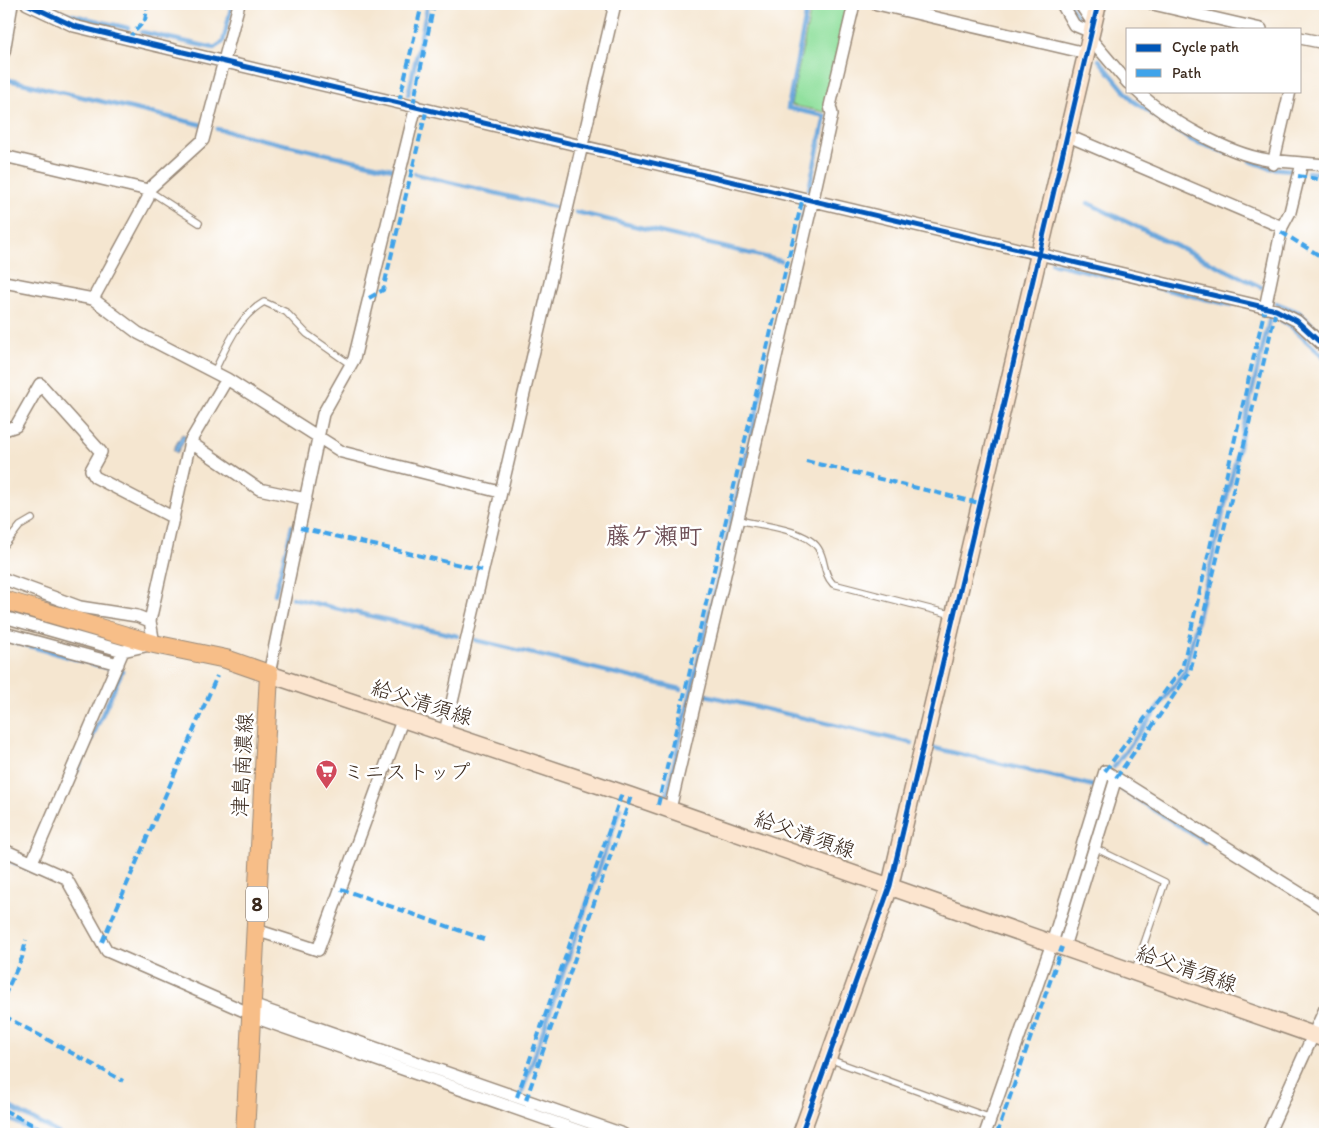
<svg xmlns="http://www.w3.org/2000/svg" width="1329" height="1138" font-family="Itim,'Klee One',sans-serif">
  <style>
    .green { fill: #91e09e; stroke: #66855e }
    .water { fill: #6ca7dc; stroke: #54687d }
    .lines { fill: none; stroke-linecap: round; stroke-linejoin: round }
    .stream { stroke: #6ca7dc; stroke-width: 4.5 }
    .lane-casing { stroke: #988877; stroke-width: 8 }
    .street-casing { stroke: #988877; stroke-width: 14 }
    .secondary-casing { stroke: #988877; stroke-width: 19 }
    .primary-casing { stroke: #988877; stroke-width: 20 }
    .lane { stroke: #fff; stroke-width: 5.5 }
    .street { stroke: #fff; stroke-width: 11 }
    .secondary { stroke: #fce5cf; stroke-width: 16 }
    .primary { stroke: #f7be88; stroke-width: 18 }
    .quiet { stroke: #3fa3ea; stroke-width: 4; stroke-dasharray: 8 4; stroke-linecap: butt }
    .cycleway-casing { stroke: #fff; stroke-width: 8 }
    .cycleway { stroke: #0057b8; stroke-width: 5 }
    .labels { text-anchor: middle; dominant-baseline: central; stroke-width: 5; stroke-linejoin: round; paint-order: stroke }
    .shield { fill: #fff; stroke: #766a62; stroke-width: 1 }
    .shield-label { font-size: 20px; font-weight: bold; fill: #3b2a1e }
    .street-label { font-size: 21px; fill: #3b2a1e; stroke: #fff }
    .poi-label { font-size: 21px; fill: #3b2a1e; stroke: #fff; text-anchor: start }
    .quarter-label { font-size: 24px; font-weight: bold; fill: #6e4f56; stroke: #fff }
  </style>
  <rect width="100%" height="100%" fill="#fff"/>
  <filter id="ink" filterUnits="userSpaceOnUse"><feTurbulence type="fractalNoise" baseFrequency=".02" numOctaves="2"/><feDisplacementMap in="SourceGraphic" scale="10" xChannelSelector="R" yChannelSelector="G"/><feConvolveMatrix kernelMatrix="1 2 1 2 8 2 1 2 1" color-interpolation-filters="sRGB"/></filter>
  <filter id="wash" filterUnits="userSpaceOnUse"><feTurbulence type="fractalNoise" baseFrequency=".0096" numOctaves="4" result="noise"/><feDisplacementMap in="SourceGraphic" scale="20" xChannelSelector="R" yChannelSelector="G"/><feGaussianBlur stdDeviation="1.12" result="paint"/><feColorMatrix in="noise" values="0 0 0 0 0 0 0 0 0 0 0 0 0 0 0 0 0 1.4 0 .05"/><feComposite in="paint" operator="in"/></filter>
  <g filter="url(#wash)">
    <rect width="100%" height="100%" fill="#f5e6d0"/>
    <path class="green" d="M812,4L849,6L825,112L791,105Z"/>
    <path class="water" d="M182,434L187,437L177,453L173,450Z"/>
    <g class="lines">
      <path class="stream" d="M45,4L60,12L128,28
        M808,4L788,108L825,116L809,189
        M1069,4L1078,18
        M142,32L214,48L223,42L232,4
        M1099,60L1133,101L1190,140L1227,153
        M9,80L203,125
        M408,95L428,4
        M217,129L392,169
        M1250,161L1269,168L1292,170
        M1308,172L1325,174
        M415,174L558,208
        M1088,203L1261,287
        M576,212L781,261
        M1052,263L1231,305
        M378,287L391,230
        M1276,303L1299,312L1325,337
        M1282,321L1288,324L1325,358
        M275,594L292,526
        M292,598L458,636
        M4,639L112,669
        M475,640L681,689
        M705,695L912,743
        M930,747L1094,786
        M1114,767L1185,671L1270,317
        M77,771L122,671
        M1123,790L1205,842
        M667,794L805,207
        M4,858L66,886
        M1083,861L1109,781
        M112,947L150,964
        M522,1092L620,808
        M4,1104L60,1134
        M4,1116L38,1134
        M586,1128L605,1134"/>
    </g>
  </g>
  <g filter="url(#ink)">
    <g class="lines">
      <defs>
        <path id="lane" d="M148,190L199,223
          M214,372C227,346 238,317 264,302L286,312L307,334L351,365
          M738,520C759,525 806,529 818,548C826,560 822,572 833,584L953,615
          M4,546L20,526L32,519
          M1095,848L1165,882L1135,970
          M829,1059L991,1118"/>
        <path id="street" d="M27,4L74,26L128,39L1276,310L1297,321L1325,347
          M877,4L1086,53
          M1062,4L1074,25L1091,32
          M1080,4L1093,23
          M1153,4L1261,29
          M1090,38L1128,83
          M1300,38L1325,43
          M4,52L12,4
          M1137,91C1166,119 1228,154 1268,160C1287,162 1306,163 1325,165
          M1066,135L1282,227L1265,308
          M4,156L148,190
          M1273,164L1290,91
          M1282,227L1290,212L1302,163
          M4,282L93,299L138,333L227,379L342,452L500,492
          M93,299L148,198V190L203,140L239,4
          M4,430L16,426L40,384L101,452L91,470L95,477L174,518
          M190,442L259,489L306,499
          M4,579L80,607L137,616L150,621L154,644L123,651L4,617
          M150,621L190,442L227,379
          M4,633L118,664
          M269,674L323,414L354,359L416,106
          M445,732L615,4
          M670,809L813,199L832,114L830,106L854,4
          M4,850L66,878L107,951L251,1014
          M32,862L123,651
          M256,930L318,950L403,718
          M1064,947L1116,778
          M252,1005L623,1134
          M251,1016L588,1134
          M985,1134L1052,943L1105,771L1325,909
          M1268,1134L1325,1009"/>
        <path id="secondary" d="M269,674L631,796L1325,1039
          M801,1134L890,886L1098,4"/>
        <path id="primary" d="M4,600L154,644L226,659L269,674L245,1134"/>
      </defs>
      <use href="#lane" class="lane-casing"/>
      <use href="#street" class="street-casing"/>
      <use href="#secondary" class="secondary-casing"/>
      <use href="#primary" class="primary-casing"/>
      <use href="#lane" class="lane"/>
      <use href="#street" class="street"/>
      <use href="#secondary" class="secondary"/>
      <use href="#primary" class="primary"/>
      <path class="quiet" d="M128,39L145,20L148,4
        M399,102L422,4
        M413,105L434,4
        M1298,176L1325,180
        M1281,232L1325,259
        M369,298L383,290L427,108
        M806,461L979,503
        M300,528L482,570
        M1105,771L1182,669L1265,308
        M1116,778L1190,672L1276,310
        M658,805L803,197
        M341,889L484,939
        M102,942L217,676
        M4,996L22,958L26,940
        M4,1016L123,1081
        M517,1097L622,793
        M526,1100L631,796
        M4,1110L50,1134
        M998,1131L1009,1134
        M997,1134L1062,947"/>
      <defs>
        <path id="cycleway" d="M27,4L74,26L128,39L1276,310L1297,321L1325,347
          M801,1134L890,886L1098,4"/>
      </defs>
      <use href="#cycleway" class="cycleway-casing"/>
      <use href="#cycleway" class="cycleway"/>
    </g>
  </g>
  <defs>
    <symbol id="supermarket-pin" viewBox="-11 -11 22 30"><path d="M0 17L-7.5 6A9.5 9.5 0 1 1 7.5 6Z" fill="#d1495b" stroke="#fff"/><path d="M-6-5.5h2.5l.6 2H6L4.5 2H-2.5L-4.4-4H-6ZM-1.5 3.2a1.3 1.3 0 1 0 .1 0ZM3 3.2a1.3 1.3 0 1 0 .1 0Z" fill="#fff"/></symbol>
  </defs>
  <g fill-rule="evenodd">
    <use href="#supermarket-pin" x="314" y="758" width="25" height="34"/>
  </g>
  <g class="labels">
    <rect class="shield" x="246" y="886.5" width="22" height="35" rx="4"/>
    <g class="shield-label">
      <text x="257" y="904">8</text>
    </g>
    <g class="street-label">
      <text transform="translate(422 702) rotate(18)">給父清須線</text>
      <text transform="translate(242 765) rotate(-87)">津島南濃線</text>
      <text transform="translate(805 834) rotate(19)">給父清須線</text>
      <text transform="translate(1187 968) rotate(19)">給父清須線</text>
    </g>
    <g class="poi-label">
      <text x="343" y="771">ミニストップ</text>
    </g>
    <g class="quarter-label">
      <text x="654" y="535">藤ケ瀬町</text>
    </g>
  </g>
  <rect width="1329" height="1138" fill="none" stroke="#fff" stroke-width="20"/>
  <rect x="1126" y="28" width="175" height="65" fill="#ffffff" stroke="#b1aaa5"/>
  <rect x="1136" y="44" width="25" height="8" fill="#0057b8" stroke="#b1aaa5"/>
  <text x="1172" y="52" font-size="15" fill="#3b2a1e">Cycle path</text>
  <rect x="1136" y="69" width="25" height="8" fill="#3fa3ea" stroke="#b1aaa5"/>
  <text x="1172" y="78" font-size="15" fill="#3b2a1e">Path</text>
</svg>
